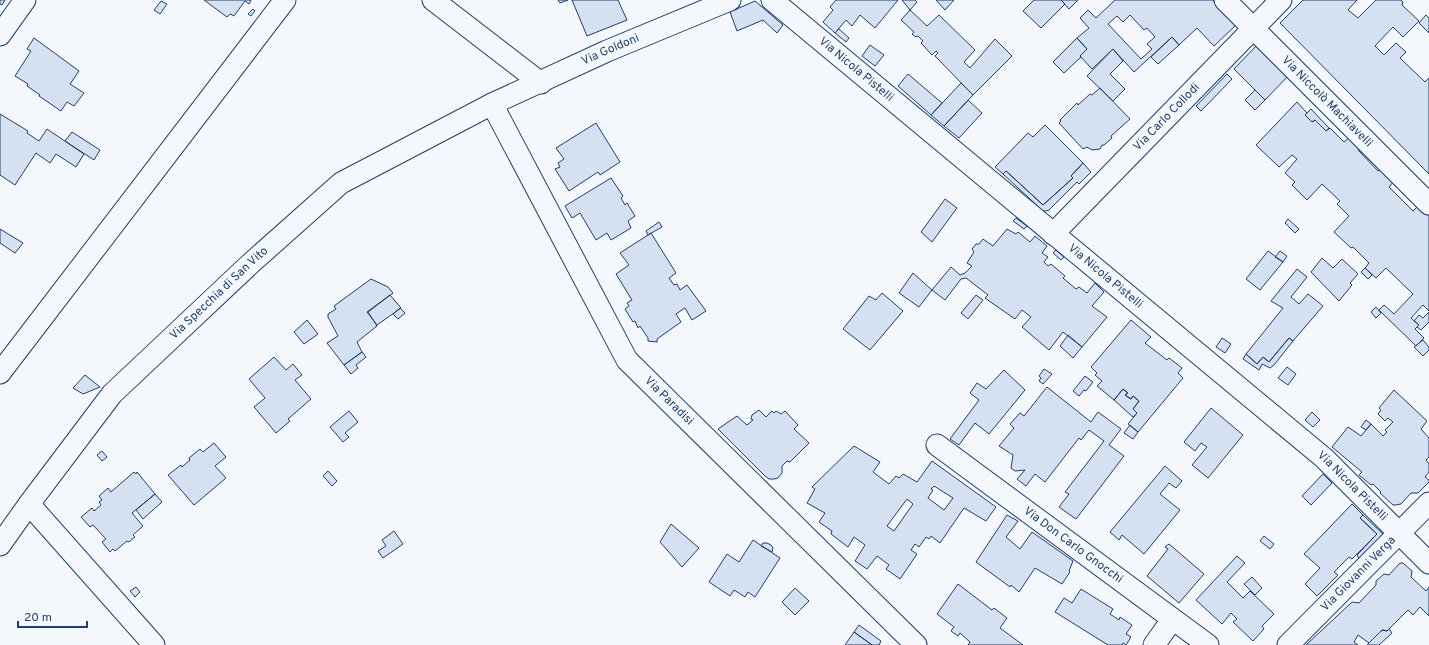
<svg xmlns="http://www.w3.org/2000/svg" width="1429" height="645" font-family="Overpass,sans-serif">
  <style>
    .building { fill: #d5e0f0; stroke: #1d3f73; fill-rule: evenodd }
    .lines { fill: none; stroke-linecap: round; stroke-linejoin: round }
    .street-casing { stroke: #1d3f73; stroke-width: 23 }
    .street { stroke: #f4f7fb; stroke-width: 21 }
    .labels { text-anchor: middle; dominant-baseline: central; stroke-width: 3; stroke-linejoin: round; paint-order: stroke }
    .street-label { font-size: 12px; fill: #1d3f73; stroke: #f4f7fb }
  </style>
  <rect width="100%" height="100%" fill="#f4f7fb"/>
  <path class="building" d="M0,0H5L2,5L0,4Z
    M204,0H251L249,4L245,1L234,16L230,14L227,17Z
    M558,0H568L560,3Z
    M572,0H618L627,20L587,36Z
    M836,0H898L875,28L860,15L852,26L846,20L835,33L823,22L833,10L830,7Z
    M902,0H915L917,2L910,10Z
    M936,0H954L945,10Z
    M1034,0H1061L1065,4L1041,28L1023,11Z
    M1061,0H1078L1069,9Z
    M1115,0H1213L1236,25L1214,46L1197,28L1179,45L1172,37L1134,72L1113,49L1092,69L1080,56L1087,49L1077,38L1089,28L1080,18L1088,10L1096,18ZM1130,15L1144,30L1147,28L1155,37L1147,44L1152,49L1141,59L1108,24L1117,16L1123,22Z
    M1303,0H1357L1348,10L1358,18L1376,0H1401L1403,2L1402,5L1419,21L1403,37L1393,27L1375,46L1384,55L1396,43L1406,52L1400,58L1425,82L1429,78V174L1280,23Z
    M161,1L167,4L160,14L154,10Z
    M755,1L783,25L777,33L763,20L737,31L730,12Z
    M253,9L255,11L251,16L248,14Z
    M910,10L927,26L939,15L975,50L964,62L970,68L995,39L1012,56L973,95L935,56L938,53L936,51L932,55L921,43L923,41L918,36L916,37L912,34L914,32L901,20Z
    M1426,15L1429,18V33L1419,23Z
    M839,29L849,38L846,42L835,33Z
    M1172,37L1179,45L1158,64L1151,57Z
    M34,38L79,71L70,84L84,93L74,106L67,102L61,111L39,96L40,95L27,86L28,84L15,76L31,51L27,49Z
    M1077,38L1087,49L1080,56L1081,57L1064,73L1053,62Z
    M1258,44L1289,75L1265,100L1234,69Z
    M870,45L884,55L875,66L862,56Z
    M1113,49L1123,61L1110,74L1125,89L1113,101L1087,76Z
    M908,74L942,103L931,115L898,86Z
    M1227,74L1232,79L1201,111L1196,106Z
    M961,83L973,95L944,126L931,115Z
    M1100,88L1130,119L1111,136L1112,138L1104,145H1102L1100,149L1092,150L1087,147L1083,149L1059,123L1061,121L1060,120L1077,103L1078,105L1090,94L1092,95Z
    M1255,90L1265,100L1255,110L1245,100Z
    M968,100L982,113L959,138L944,126Z
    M1297,102L1307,113L1305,115L1312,122L1315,120L1326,131L1330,128L1344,142L1353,134L1360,146L1358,150L1378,171L1382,167L1395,180L1389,187L1413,211L1419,205L1429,210V311L1423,305L1411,318L1419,325L1415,329L1424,338L1416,346L1379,310L1384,305L1394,314L1413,294L1386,268L1376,278L1365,268L1369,263L1353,247L1351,248L1334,232L1349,216L1337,204L1340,201L1322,184L1307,200L1292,185L1295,182L1285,173L1297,159L1292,155L1279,167L1256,145Z
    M1311,109L1329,128L1326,131L1315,120L1312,122L1305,115Z
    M0,114L28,131L27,133L39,141L47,129L84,154L76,167L56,154L50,163L36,153L15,185L0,175Z
    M596,123L620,162L600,175L598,172L569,191L555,169L560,167L558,163L564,159L556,148Z
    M1045,125L1083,163L1071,176L1073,178L1043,205L1006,171L1003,174L995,167L1028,133L1033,137Z
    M72,132L100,150L94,160L65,141Z
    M1083,163L1091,172L1079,184L1077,182L1049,210L1046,211H1043L1003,174L1006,171L1043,205L1073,178L1071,176Z
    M611,178L623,196L621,198L625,205L627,203L635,216L628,221L631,228L611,240L607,233L596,240L580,213L572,218L565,206Z
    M945,199L957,208L932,242L921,232Z
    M1016,218L1027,226L1024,229L1013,221Z
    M1288,219L1299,229L1295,233L1285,223Z
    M659,222L662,227L648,235L646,231Z
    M0,229L23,243L15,253L0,243Z
    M1007,229L1016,234L1018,232L1030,242L1035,236L1047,246L1042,253L1048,257L1044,262L1048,266L1051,264L1065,276L1063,278L1076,289L1079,287L1087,293L1095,283L1104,292L1092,306L1107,317L1082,347L1063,332L1049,350L1022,327L1031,317L1022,310L1015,319L985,298L988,295L966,278L961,279L945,300L932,290L951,267L960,275L965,273L972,266L967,263L974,252L972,249L976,244H979L983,239L993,246Z
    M651,233L676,273L669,278L674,285L677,284L680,290L687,285L706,311L692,320L685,308L676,314L681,322L657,339V342L648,341V338L640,326L638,328L635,321L633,322L625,309L629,306L627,303L632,300L616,274L629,265L620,253Z
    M1056,250L1064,257L1061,260L1053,253Z
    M1268,251L1283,262L1260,290L1246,279Z
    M1280,251L1287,256L1283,262L1275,257Z
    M1322,258L1333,268L1342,259L1358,274L1350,283L1352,285L1339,301L1311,272Z
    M1365,268L1372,275L1368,279L1361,272Z
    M1297,269L1307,277L1291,297L1299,304L1308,294L1323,306L1293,341L1289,338L1269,362L1263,357L1257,364L1246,354L1283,308L1271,301Z
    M913,273L932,290L919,307L899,293Z
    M371,279L388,287L393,293L368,312L377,326L357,342L362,352L344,365L327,343L338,336L328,317V314L336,309L334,306Z
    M882,293L903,311L870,350L843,329L869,296L876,300Z
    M390,295L401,308L377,325L367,312Z
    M976,295L983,300L968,319L961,313Z
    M1376,307L1381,313L1376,318L1371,312Z
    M400,308L405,313L398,319L393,314Z
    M1429,312V322L1421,330L1417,327L1419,325L1414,321L1419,315L1423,318Z
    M307,320L318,334L304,344L294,332Z
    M1131,320L1151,337L1145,343L1167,360L1169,358L1182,368L1178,373L1183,378L1138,432L1128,424L1137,413L1133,409L1139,401L1133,396L1131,399L1125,395L1128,393L1123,389L1114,400L1097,386L1102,381L1095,375L1097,373L1091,367Z
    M1068,335L1082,347L1073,358L1060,346Z
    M1222,338L1231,344L1225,353L1216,347Z
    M1289,338L1293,341L1274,365L1270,368L1262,364L1259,370L1243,359L1246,354L1257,364L1263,357L1269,362Z
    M1423,340L1429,347V350L1423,356L1414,347Z
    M362,352L366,357L356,365L358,368L351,374L344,365Z
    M274,357L286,370L293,364L302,375L295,380L311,399L288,419L290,421L276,433L254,407L265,398L249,379Z
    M1287,367L1296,374L1288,385L1278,378Z
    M1044,369L1052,374L1043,384L1039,381L1041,378L1039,376Z
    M1004,370L1025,390L989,434L975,423L959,445L950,439L979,400L970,393L977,383L986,389Z
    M85,375L100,387L83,394L73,388Z
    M1085,376L1093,382L1086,391L1084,390L1079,396L1073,391Z
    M1047,387L1091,422L1098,412L1121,429L1109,445L1124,456L1076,519L1059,507L1069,494L1065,492L1104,441L1089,430L1081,440L1079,438L1045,482L1035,474L1026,486L1017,479L1025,470L1015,471L1011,468L1013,455L999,446L1014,428L1010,424L1020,413L1024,416Z
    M1123,389L1128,393L1125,395L1131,399L1133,396L1139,401L1133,409L1137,413L1133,417L1114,400Z
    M1394,390L1427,421L1421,429L1429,438V457L1426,460L1429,464V472L1425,477L1429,480V482L1418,493H1411L1401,504L1395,505H1393L1380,493L1381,492L1373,484L1371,485L1359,475L1362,472L1332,447L1348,427L1361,436L1371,424L1383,436L1387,432L1385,430L1393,422L1388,418L1385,421L1378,414L1381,410L1379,408Z
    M1211,408L1243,435L1208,478L1192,465L1207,447L1201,443L1195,451L1184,442Z
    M759,410L766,417L772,411L774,413L776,411L781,414L785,411L798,425L794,429L809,443L790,462L787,461L782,466V473L778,478L774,479H769L765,476L718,429L737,416L747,425L753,420L751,419L752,415Z
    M349,411L358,422L345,433L349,437L343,442L330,427Z
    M1312,412L1320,420L1313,427L1305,420Z
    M1366,420L1371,424L1366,430L1361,427Z
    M1130,425L1138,432L1133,439L1124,433Z
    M214,443L226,457L215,466L226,478L194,505L168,475L181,465L182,467L190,460L189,458L200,449L203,452Z
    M854,446L880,462L873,472L889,484L896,476L899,478L903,474L917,482L932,461L996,507L986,521L964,508L940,543L931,536L929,539L926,537L919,547L915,544L911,550L917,554L900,579L886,569L889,565L877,556L867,569L855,561L865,545L854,537L848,547L831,534L832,531L819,522L825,513L807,503L815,489L812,487ZM934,486L953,498L944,510L928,498L933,490L931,489ZM907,499L913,504L894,531L887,526Z
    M102,451L107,457L102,461L97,455Z
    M1165,466L1182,481L1176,488L1169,483L1160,494L1180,510L1144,554L1122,535L1119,540L1110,532Z
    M328,471L337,481L332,486L323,476Z
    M134,472L136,474L137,472L155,494L132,513L143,526L133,535L135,537L129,542L127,541L115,551L113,549L110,552L102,542L106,539L93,525L90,527L81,517L92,508L94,511L101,505L99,502L102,500L99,496L108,488L111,492Z
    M1323,474L1332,483L1311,505L1302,496Z
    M155,494L162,502L143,519L136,510Z
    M1352,504L1363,515L1360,518L1377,534L1352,559L1349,557L1334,572L1338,575L1317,596L1305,584L1320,568L1304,554Z
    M1007,515L1018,521L1006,537L1020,549L1032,532L1073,561L1069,571L1070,572L1062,584L1035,568L1019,592L1011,585L1010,587L976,562Z
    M1363,515L1384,535L1360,560L1357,555L1377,534L1360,518Z
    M671,524L699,548L682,567L660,542Z
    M394,531L403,544L383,558L378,551L386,546L382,540Z
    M1264,536L1274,544L1270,549L1260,541Z
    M753,540L780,558L755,597L748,592L745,597L734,590L730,596L709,582L727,554L739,562Z
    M763,543H767L771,545L773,548L772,552L761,546Z
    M1169,544L1204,574L1179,603L1147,576L1168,549L1165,547Z
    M1237,556L1245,563L1227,582L1243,598L1250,591L1274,614L1262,626L1264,629L1253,641L1233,622L1237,619L1231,613L1222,624L1196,600Z
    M1400,563H1403L1412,571L1411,577L1426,591L1429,587V616L1420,607L1413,615L1408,610L1387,631L1383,630L1381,631L1369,643L1358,635L1354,642L1358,645H1306L1352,602L1359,603L1376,585V581L1384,574L1389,575Z
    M1252,577L1262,588L1255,595L1244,584Z
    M958,584L992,610L994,608L1007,618L1000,628L1023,645H968L970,642L960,633L958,636L951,631L954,627L937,614Z
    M136,587L140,592L135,597L130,591Z
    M795,588L809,601L795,615L782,602Z
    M1081,589L1113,609L1110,614L1119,620L1120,617L1132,625L1126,634L1131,637L1126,645L1123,643L1122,645H1108L1055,612L1064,598L1072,603Z
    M859,625L881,641L879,645H872L854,632Z
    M1389,629L1392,633L1379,645H1367L1381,631L1383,630L1387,631Z
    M854,632L872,645H845Z"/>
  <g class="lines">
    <defs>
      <g id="street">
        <path d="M433,0L541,83"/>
        <path id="s1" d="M772,0L1324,458L1429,563"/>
        <path id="s2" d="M1225,0L1429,204"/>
        <path d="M0,35L25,0"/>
        <path id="s3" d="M492,104L627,360L916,645"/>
        <path id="s4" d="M1053,234L1281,0"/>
        <path d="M0,373L285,0"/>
        <path id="s5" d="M937,445L1208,645"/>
        <path d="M29,504L154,645"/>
        <path id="s6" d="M0,545L29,504L112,394L250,264L341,183L492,104L607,51L730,0"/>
        <path d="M1154,645L1172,620"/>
        <path id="s7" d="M1288,645L1429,503"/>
      </g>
    </defs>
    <use href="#street" class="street-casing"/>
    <use href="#street" class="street"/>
  </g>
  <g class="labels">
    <g class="street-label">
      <text stroke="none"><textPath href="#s6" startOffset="800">Via Goldoni</textPath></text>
      <text stroke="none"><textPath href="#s1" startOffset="109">Via Nicola Pistelli</textPath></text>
      <text stroke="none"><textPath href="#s2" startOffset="144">Via Niccolò Machiavelli</textPath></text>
      <text stroke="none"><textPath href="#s4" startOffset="163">Via Carlo Collodi</textPath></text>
      <text stroke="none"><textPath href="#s1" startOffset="433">Via Nicola Pistelli</textPath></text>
      <text stroke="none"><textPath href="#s6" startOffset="335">Via Specchia di San Vito</textPath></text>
      <text stroke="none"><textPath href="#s3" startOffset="348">Via Paradisi</textPath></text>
      <text stroke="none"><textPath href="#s1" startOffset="757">Via Nicola Pistelli</textPath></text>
      <text stroke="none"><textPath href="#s5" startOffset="169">Via Don Carlo Gnocchi</textPath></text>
      <text stroke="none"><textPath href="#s7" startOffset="100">Via Giovanni Verga</textPath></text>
    </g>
  </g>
  <path d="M18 621v6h69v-6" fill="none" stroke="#1d3f73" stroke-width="2"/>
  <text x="24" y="621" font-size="12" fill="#1d3f73" stroke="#f4f7fb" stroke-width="3" paint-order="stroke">20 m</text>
</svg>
